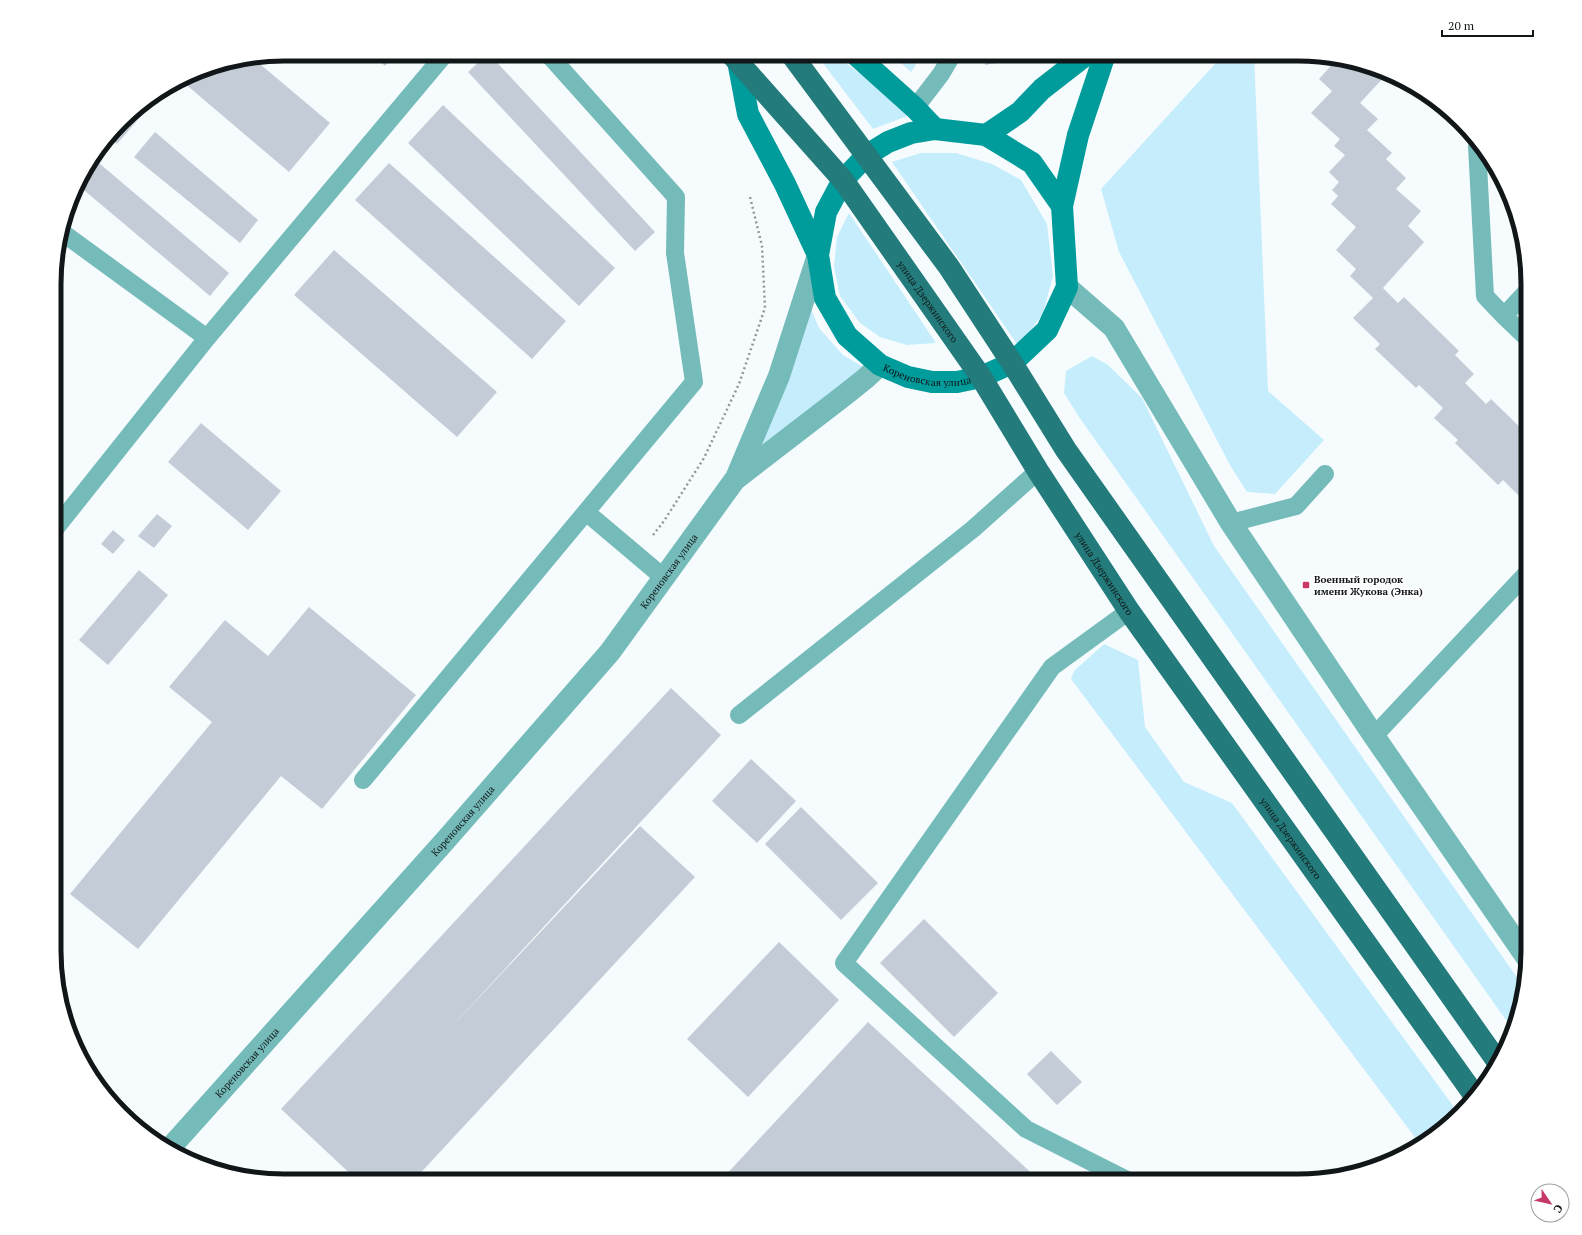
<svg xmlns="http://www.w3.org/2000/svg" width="1582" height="1235" font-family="'PT Serif',serif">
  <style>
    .green { fill: #c6edfc }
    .building { fill: #c4cdd7 }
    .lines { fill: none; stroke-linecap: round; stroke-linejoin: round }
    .path { stroke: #929799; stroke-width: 2.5; stroke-dasharray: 2 3; stroke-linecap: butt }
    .lane { stroke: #75bbba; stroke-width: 18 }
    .street { stroke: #75bbba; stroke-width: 22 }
    .secondary { stroke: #009b9b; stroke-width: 22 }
    .primary { stroke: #237b7b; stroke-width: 22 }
    .poi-dot { fill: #c73967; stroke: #fff; stroke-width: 1.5 }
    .labels { text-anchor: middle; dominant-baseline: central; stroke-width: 3; stroke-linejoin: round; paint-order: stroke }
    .street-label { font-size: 10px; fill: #111618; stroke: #fff }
    .poi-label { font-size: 10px; font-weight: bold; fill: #111618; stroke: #fff; text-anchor: start }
    .rim { fill: none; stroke: #111618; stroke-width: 5 }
  </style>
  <rect width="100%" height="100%" fill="#f6fcfe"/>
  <path class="green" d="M816,54H834L913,114L873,129Z
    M891,54H905L916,65L911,72Z
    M1224,54H1254L1268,391L1324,440L1275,494L1247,492L1231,467L1119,252L1101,189Z
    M921,153H956L992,164L1021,180L1047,224L1053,276L1043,313L1019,347L892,162Z
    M849,213L936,343L907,345L880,337L860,323L840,296L834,267L837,237Z
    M809,304L819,328L843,355L865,368L757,453Z
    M1092,356L1108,365L1142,398L1214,546L1523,986L1513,1030L1079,417L1064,393L1066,371Z
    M1104,644L1138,660L1145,727L1184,782L1232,803L1459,1114L1438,1134L1420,1144L1071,679L1074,671Z"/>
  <path class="building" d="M372,54H395L385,66Z
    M487,54H489L655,232L635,251L468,72Z
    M983,54H1008L1007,61L985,65V56Z
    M254,59L330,123L289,172L183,82L210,66Z
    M1336,60L1378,69L1385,76L1360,103L1378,119L1367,130L1392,153L1386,159L1406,178L1396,189L1421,211L1408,226L1424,242L1383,288L1398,303L1404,297L1459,351L1455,355L1474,374L1465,383L1486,404L1491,399L1528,435V501L1526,503L1503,480L1498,485L1455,443L1458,440L1434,418L1443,408L1419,385L1416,388L1375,349L1380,344L1353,318L1373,298L1350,276L1356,269L1336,250L1356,227L1331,204L1338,196L1332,190L1339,182L1329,172L1345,155L1334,146L1340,139L1311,113L1332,91L1319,79Z
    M158,96L117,144L110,138L132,111Z
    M443,105L615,268L579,306L408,143Z
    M155,132L258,220L240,243L134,157Z
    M93,158L229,273L210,296L79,186L85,169Z
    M389,163L566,321L532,359L355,200Z
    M334,250L497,392L457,437L294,295Z
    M201,423L281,491L248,530L168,462Z
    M157,514L172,526L154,548L138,536Z
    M113,530L125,540L113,554L101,544Z
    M139,570L168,595L108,665L79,640Z
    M309,607L416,695L322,809L281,776L138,949L70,894L212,722L169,687L225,620L268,656Z
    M671,688L721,735L443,1036L640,826L695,877L413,1181H358L281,1109Z
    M751,759L796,801L757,843L712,801Z
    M801,807L878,883L841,920L765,844Z
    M924,919L998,993L954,1037L880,963Z
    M779,942L839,1000L748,1097L687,1039Z
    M868,1022L1040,1181H724L722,1179Z
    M1051,1051L1082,1082L1057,1105L1027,1074Z
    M613,1174L620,1181H608Z"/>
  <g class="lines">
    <path class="path" d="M653,535L664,521L704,458L739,384L765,308L762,246L750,197"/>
    <path class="lane" d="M915,108L941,74L951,57V54
      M1477,146L1485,296L1504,316
      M63,233L207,338
      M1528,339L1504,316L1528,290
      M586,512L663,577
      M1231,523L1296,506L1325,474
      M55,529L207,338L445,54
      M1129,611L1052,667L844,963L1026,1129L1129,1181
      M739,715L973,529L1038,471
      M1374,736L1528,572
      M363,780L694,382L675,253L676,197L548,54"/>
    <g class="street">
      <path d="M1067,287L1114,328L1231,523L1374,736L1527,958"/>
      <path d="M737,478L846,394L866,378L880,365"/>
      <path id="s1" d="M170,1148L444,842L610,652L736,478L779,376L818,255"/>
    </g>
    <g class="secondary">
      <path d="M855,54L915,108L935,129"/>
      <path id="s2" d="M738,61L748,114L785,184L818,255L825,298L847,336L880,365L908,377L932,382H957L981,377L1012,363L1047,330L1067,287L1062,206L1032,163L986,135L935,129L911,133L888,142L867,155L843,180L826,212L818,255"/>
      <path d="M986,135L1020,112L1042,89L1087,54"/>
      <path d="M1062,206L1078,135L1105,54"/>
    </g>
    <g class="primary">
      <path id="s3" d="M731,54L843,180L981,377L1038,471L1129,611L1475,1096"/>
      <path d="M791,54L949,267L1012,363L1066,450L1497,1061"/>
    </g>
  </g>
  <rect class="poi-dot" x="1302" y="581" width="8" height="8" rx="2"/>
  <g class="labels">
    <g class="street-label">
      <text stroke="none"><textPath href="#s3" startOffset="317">улица Дзержинского</textPath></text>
      <text stroke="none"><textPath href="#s2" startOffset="392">Кореновская улица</textPath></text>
      <text stroke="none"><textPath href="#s1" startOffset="763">Кореновская улица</textPath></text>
      <text stroke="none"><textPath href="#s3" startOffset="641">улица Дзержинского</textPath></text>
      <text stroke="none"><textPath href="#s1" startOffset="439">Кореновская улица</textPath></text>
      <text stroke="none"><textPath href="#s3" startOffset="965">улица Дзержинского</textPath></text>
      <text stroke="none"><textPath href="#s1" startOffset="115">Кореновская улица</textPath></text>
    </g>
    <g class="poi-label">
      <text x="1314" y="579">Военный городок<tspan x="1314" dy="12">имени Жукова (Энка)</tspan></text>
    </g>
  </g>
  <path d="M0 0H1582V1235H0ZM284 61H1298A223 223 0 0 1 1521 284V951A223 223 0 0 1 1298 1174H284A223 223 0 0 1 61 951V284A223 223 0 0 1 284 61Z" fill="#fff" fill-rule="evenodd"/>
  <path class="rim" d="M284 61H1298A223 223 0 0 1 1521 284V951A223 223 0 0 1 1298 1174H284A223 223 0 0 1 61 951V284A223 223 0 0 1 284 61Z"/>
  <g transform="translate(1550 1203) rotate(124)"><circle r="19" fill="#ffffff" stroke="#a0a2a3"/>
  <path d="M0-3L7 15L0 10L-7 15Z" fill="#c73967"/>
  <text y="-6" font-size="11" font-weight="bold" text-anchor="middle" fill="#111618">С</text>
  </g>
  <path d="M1442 30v6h91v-6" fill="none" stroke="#111618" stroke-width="2"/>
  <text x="1448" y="30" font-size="12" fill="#111618" stroke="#ffffff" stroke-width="3" paint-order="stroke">20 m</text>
</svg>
